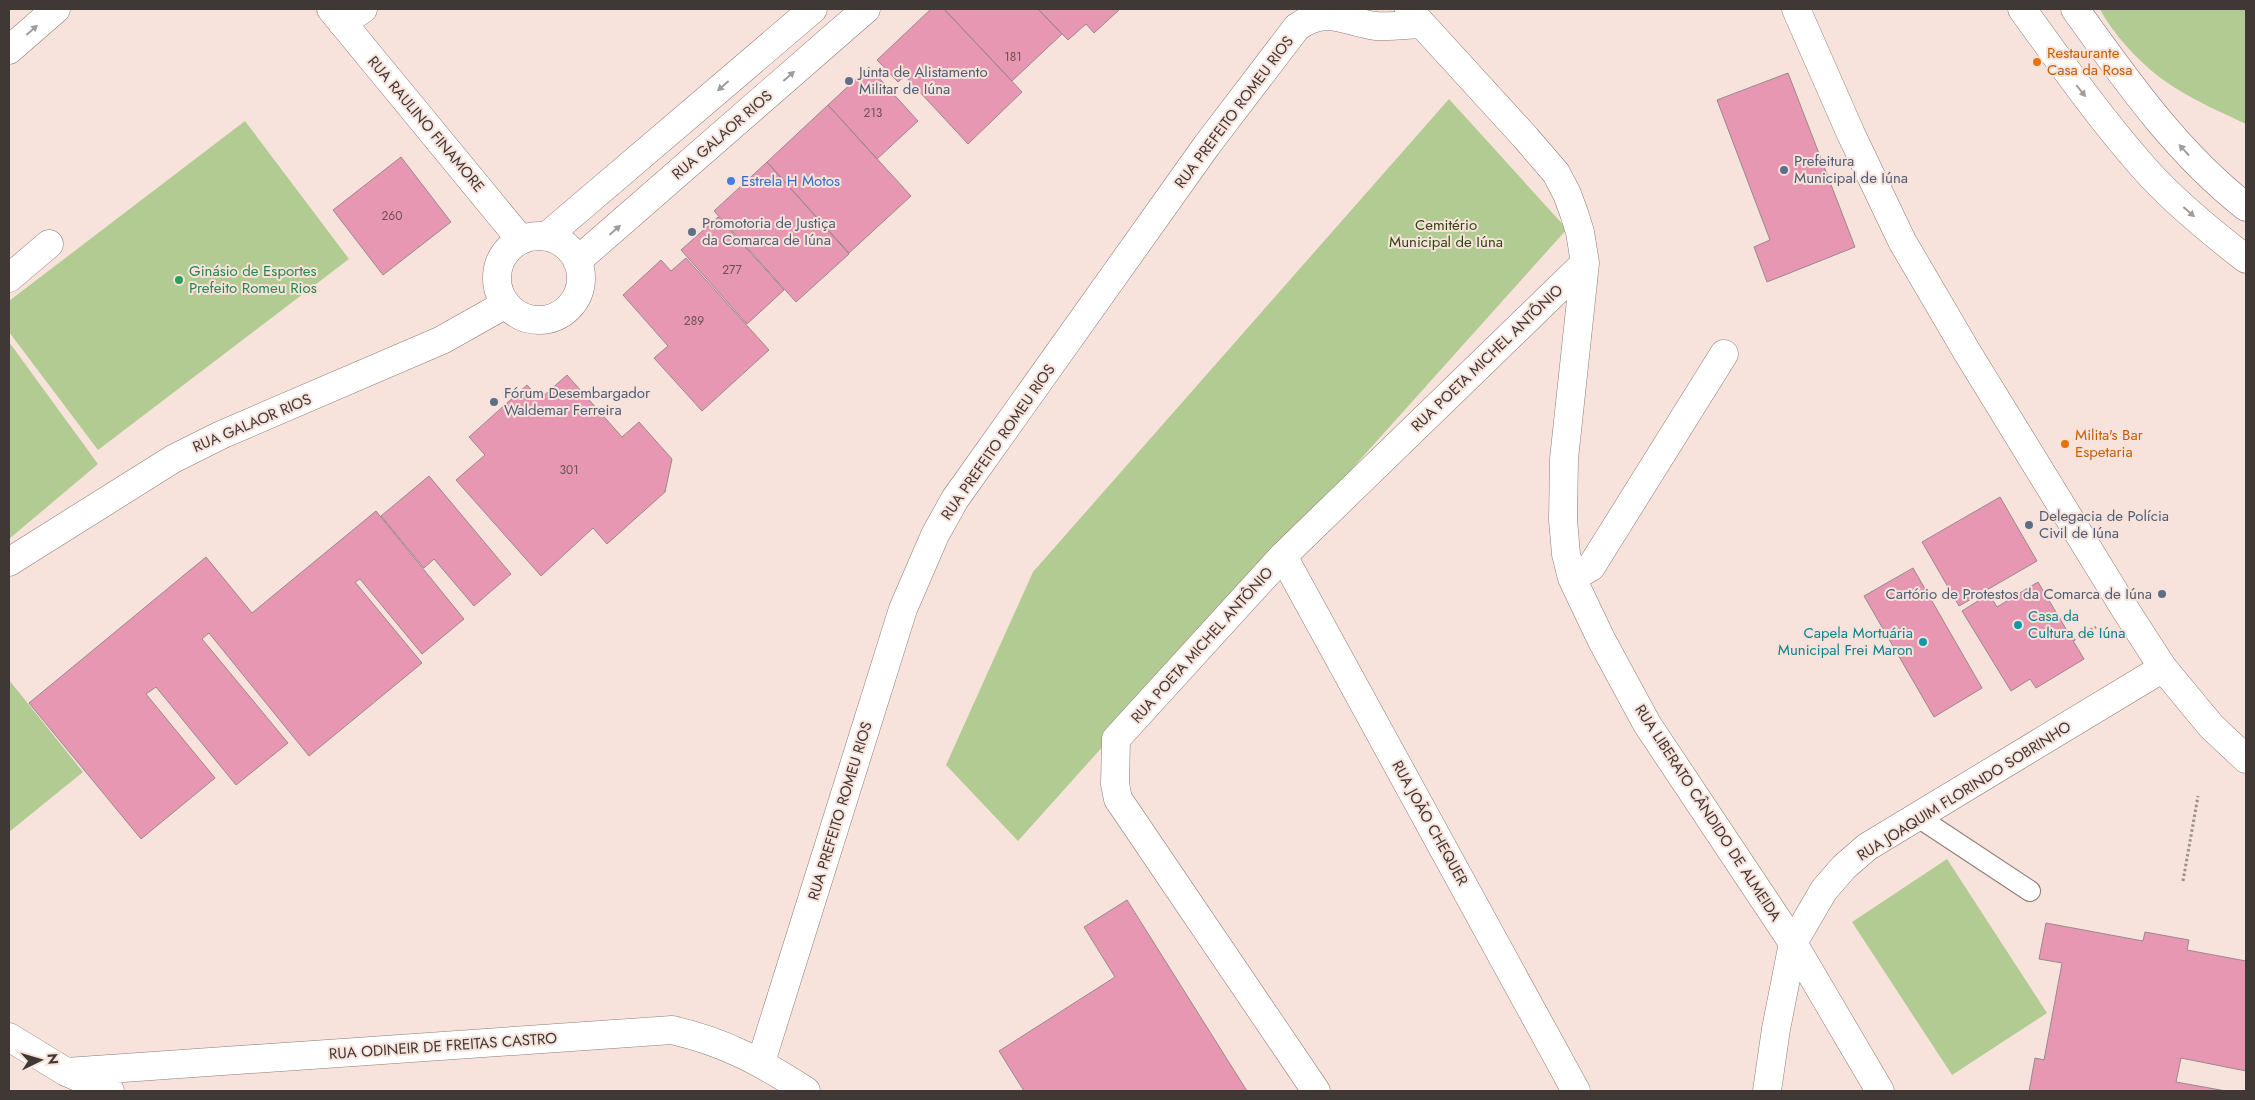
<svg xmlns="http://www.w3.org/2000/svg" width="2255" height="1100" font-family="Jost,sans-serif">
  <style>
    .green { fill: #b2cb92 }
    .building { fill: #e797b1; stroke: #9b888e }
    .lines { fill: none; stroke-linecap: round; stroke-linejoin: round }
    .service-casing { stroke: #8c7b74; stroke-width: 22 }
    .minor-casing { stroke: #8c7b74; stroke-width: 29 }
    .tertiary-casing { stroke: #8c7b74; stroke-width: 29 }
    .path { stroke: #9d8f8a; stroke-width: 3; stroke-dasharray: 2.5 2.5; stroke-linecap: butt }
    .service { stroke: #fff; stroke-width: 20 }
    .minor { stroke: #fff; stroke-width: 28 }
    .tertiary { stroke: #fff; stroke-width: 28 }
    .oneway { fill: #a09c9a }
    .food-dot { fill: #e8710a; stroke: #f7e3db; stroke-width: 2 }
    .service-dot { fill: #5c6f8a; stroke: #f7e3db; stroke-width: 2 }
    .shop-dot { fill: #3f7fe0; stroke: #f7e3db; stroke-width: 2 }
    .leisure-dot { fill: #2e9e5b; stroke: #f7e3db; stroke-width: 2 }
    .culture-dot { fill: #0f9aa8; stroke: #f7e3db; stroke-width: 2 }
    .labels { text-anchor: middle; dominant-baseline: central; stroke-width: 4; stroke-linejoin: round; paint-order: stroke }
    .number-label { font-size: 12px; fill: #6a5054 }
    .food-label { font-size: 15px; fill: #c56008; stroke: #f7e3db; text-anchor: start }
    .service-label { font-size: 15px; fill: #4e5e75; stroke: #f7e3db; text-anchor: start }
    .street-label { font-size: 15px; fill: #403835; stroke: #f7e3db }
    .shop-label { font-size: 15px; fill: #366cbe; stroke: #f7e3db; text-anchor: start }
    .park-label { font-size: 15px; fill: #314410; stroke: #f7e3db }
    .leisure-label { font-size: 15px; fill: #27864d; stroke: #f7e3db; text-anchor: start }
    .culture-label { font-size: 15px; fill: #0d838f; stroke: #f7e3db; text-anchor: start }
  </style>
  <rect width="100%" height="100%" fill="#f7e3db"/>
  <path class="green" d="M2100,9H2246V124C2223,113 2199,103 2177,89C2148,72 2115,38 2100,9Z
    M1449,99L1567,229L1018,841L946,765L1033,572Z
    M245,121L349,259L98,450L9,332V301Z
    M9,342L98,464L9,539Z
    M9,680L83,772L9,832Z
    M1947,859L2047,1013L1952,1075L1852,922Z"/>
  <path class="building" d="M931,9H944L1022,92L968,144L905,76L898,82L877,60Z
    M944,9H1038L1062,34L1012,81Z
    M1038,9H1120L1094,33L1086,24L1068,40Z
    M869,67L918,121L877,159L828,105Z
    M1788,73L1855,247L1767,282L1754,247L1770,240L1717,100Z
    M828,105L911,196L849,253L767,162Z
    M401,157L451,222L383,275L333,210Z
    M767,162L849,254L796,302L714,211Z
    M718,217L784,290L747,324L681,250Z
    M686,258L769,350L702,411L654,358L668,346L623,295L661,260L671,271Z
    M567,375L622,437L639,422L672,459L665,492L607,544L593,528L541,576L456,480L485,455L469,437L527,385L540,399Z
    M429,476L511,574L474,606L434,559L424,568L381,516Z
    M2000,497L2037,561L1959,606L1922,542Z
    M376,511L464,619L422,654L360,579L355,582L422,663L309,756L209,633L202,639L288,743L236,785L156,687L146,694L215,778L141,839L29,703L206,557L252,613Z
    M1913,568L1982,688L1934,717L1864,596Z
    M2038,582L2084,659L2036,688L2030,679L2011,691L1962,611L1989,594L1997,607Z
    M1127,900L1247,1091H1024L999,1051L1115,977L1084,927Z
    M2046,923L2143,941L2145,932L2189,940L2187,950L2246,961V1071L2181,1058L2176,1082L2226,1091H2029L2035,1058L2044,1060L2062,963L2039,959Z"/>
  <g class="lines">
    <defs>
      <path id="service" d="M1918,817L2030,891"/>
      <path id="minor" d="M331,9L521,240
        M2022,9C2061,63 2100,118 2144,168C2174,202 2211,232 2246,259
        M2075,9C2126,80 2176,152 2246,207
        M1409,10L1526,138L1556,173L1567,194L1574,213L1580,232L1585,263L1564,459L1563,520L1566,554L1572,578L1601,639L1647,724L1793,943L1880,1091
        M342,23L363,9
        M9,278L49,244
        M1283,556L1576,1091
        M1572,578L1591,567L1724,354
        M9,1037L66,1072L110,1091
        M761,1062L903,609L935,535L955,499L1207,145L1297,27C1329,5 1343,22 1376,26C1391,27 1405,25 1420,24
        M66,1072L672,1030C725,1042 761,1062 806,1091
        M1316,1091L1118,799L1115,784L1116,739L1283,556L1585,263"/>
      <path id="tertiary" d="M1796,9L1851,134L1902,241L1967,352L2125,609L2163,668L2211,726L2246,759
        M9,50L56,9
        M547,236L813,9
        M497 278a42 42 0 1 1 84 0a42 42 0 1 1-84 0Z
        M577,261L866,9
        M9,562L173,459L221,435L442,340L506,304
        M1767,1091L1776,1029L1793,943L1824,890L1844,867L1867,847L2163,668"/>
    </defs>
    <use href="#service" class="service-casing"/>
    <use href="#minor" class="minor-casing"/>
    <use href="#tertiary" class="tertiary-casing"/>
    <path class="path" d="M2073,640L2096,627
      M2183,881L2198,796"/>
    <use href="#service" class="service"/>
    <use href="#minor" class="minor"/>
    <use href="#tertiary" class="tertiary"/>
  </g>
  <defs><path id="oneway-solid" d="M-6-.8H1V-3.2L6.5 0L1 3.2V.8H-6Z" transform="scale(1.25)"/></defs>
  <g class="oneway">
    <use href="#oneway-solid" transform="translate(32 30) rotate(-41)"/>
    <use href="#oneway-solid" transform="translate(789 76) rotate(-41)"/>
    <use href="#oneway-solid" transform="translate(723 86) rotate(139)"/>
    <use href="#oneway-solid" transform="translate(2081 91) rotate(51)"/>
    <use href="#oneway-solid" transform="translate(2184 150) rotate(-133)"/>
    <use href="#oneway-solid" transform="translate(2189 212) rotate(41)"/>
    <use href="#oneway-solid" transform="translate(615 230) rotate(-41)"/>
  </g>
  <g class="food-dot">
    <circle cx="2037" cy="62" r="5"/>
    <circle cx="2065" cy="444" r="5"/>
  </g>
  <g class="service-dot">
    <circle cx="849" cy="81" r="5"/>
    <circle cx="1784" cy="170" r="5"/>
    <circle cx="692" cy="232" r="5"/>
    <circle cx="494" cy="402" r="5"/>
    <circle cx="2029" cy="525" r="5"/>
    <circle cx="2162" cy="594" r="5"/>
  </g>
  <circle class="shop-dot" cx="731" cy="181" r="5"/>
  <circle class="leisure-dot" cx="179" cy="280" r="5"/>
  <g class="culture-dot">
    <circle cx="2018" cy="625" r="5"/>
    <circle cx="1923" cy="642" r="5"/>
  </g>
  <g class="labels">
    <g class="number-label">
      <text x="1013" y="57">181</text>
      <text x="873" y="113">213</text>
      <text x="392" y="216">260</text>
      <text x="732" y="270">277</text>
      <text x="694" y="321">289</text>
      <text x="569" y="470">301</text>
    </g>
    <g class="food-label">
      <text x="2047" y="53">Restaurante<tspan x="2047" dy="17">Casa da Rosa</tspan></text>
      <text x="2075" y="435">Milita's Bar<tspan x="2075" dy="17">Espetaria</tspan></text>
    </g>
    <g class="service-label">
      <text x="859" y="72">Junta de Alistamento<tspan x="859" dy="17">Militar de Iúna</tspan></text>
      <text x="1794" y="161">Prefeitura<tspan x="1794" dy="17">Municipal de Iúna</tspan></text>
      <text x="702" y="223">Promotoria de Justiça<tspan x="702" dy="17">da Comarca de Iúna</tspan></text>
      <text x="504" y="393">Fórum Desembargador<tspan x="504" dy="17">Waldemar Ferreira</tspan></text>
      <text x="2039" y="516">Delegacia de Polícia<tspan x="2039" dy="17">Civil de Iúna</tspan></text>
      <text x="2152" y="594" text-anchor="end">Cartório de Protestos da Comarca de Iúna</text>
    </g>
    <g class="street-label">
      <text transform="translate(1234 112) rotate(-53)">RUA PREFEITO ROMEU RIOS</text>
      <text transform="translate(426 124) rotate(50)">RUA RAULINO FINAMORE</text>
      <text transform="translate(722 135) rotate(-41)">RUA GALAOR RIOS</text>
      <text transform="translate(1487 358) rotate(-44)">RUA POETA MICHEL ANTÔNIO</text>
      <text transform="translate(252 423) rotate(-23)">RUA GALAOR RIOS</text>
      <text transform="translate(998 442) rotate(-55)">RUA PREFEITO ROMEU RIOS</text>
      <text transform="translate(1202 645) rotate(-48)">RUA POETA MICHEL ANTÔNIO</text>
      <text transform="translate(1964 791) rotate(-32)">RUA JOAQUIM FLORINDO SOBRINHO</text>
      <text transform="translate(840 811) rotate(-73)">RUA PREFEITO ROMEU RIOS</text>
      <text transform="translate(1708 813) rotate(57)">RUA LIBERATO CÂNDIDO DE ALMEIDA</text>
      <text transform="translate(1430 823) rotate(61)">RUA JOÃO CHEQUER</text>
      <text transform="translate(443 1046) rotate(-4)">RUA ODINEIR DE FREITAS CASTRO</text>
    </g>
    <g class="shop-label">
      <text x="741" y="181">Estrela H Motos</text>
    </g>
    <g class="park-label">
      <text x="1446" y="225">Cemitério<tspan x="1446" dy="17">Municipal de Iúna</tspan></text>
    </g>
    <g class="leisure-label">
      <text x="189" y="271">Ginásio de Esportes<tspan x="189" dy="17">Prefeito Romeu Rios</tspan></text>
    </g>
    <g class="culture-label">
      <text x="2028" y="616">Casa da<tspan x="2028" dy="17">Cultura de Iúna</tspan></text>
      <text x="1913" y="633" text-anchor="end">Capela Mortuária<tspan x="1913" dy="17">Municipal Frei Maron</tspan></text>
    </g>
  </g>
  <rect width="2255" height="1100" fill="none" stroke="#403835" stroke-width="20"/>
  <g transform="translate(40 1060) rotate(85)" stroke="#f7e3db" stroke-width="4" paint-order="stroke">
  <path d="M0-4L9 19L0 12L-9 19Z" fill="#403835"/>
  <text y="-8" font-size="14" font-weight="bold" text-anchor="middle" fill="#403835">N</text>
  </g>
</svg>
